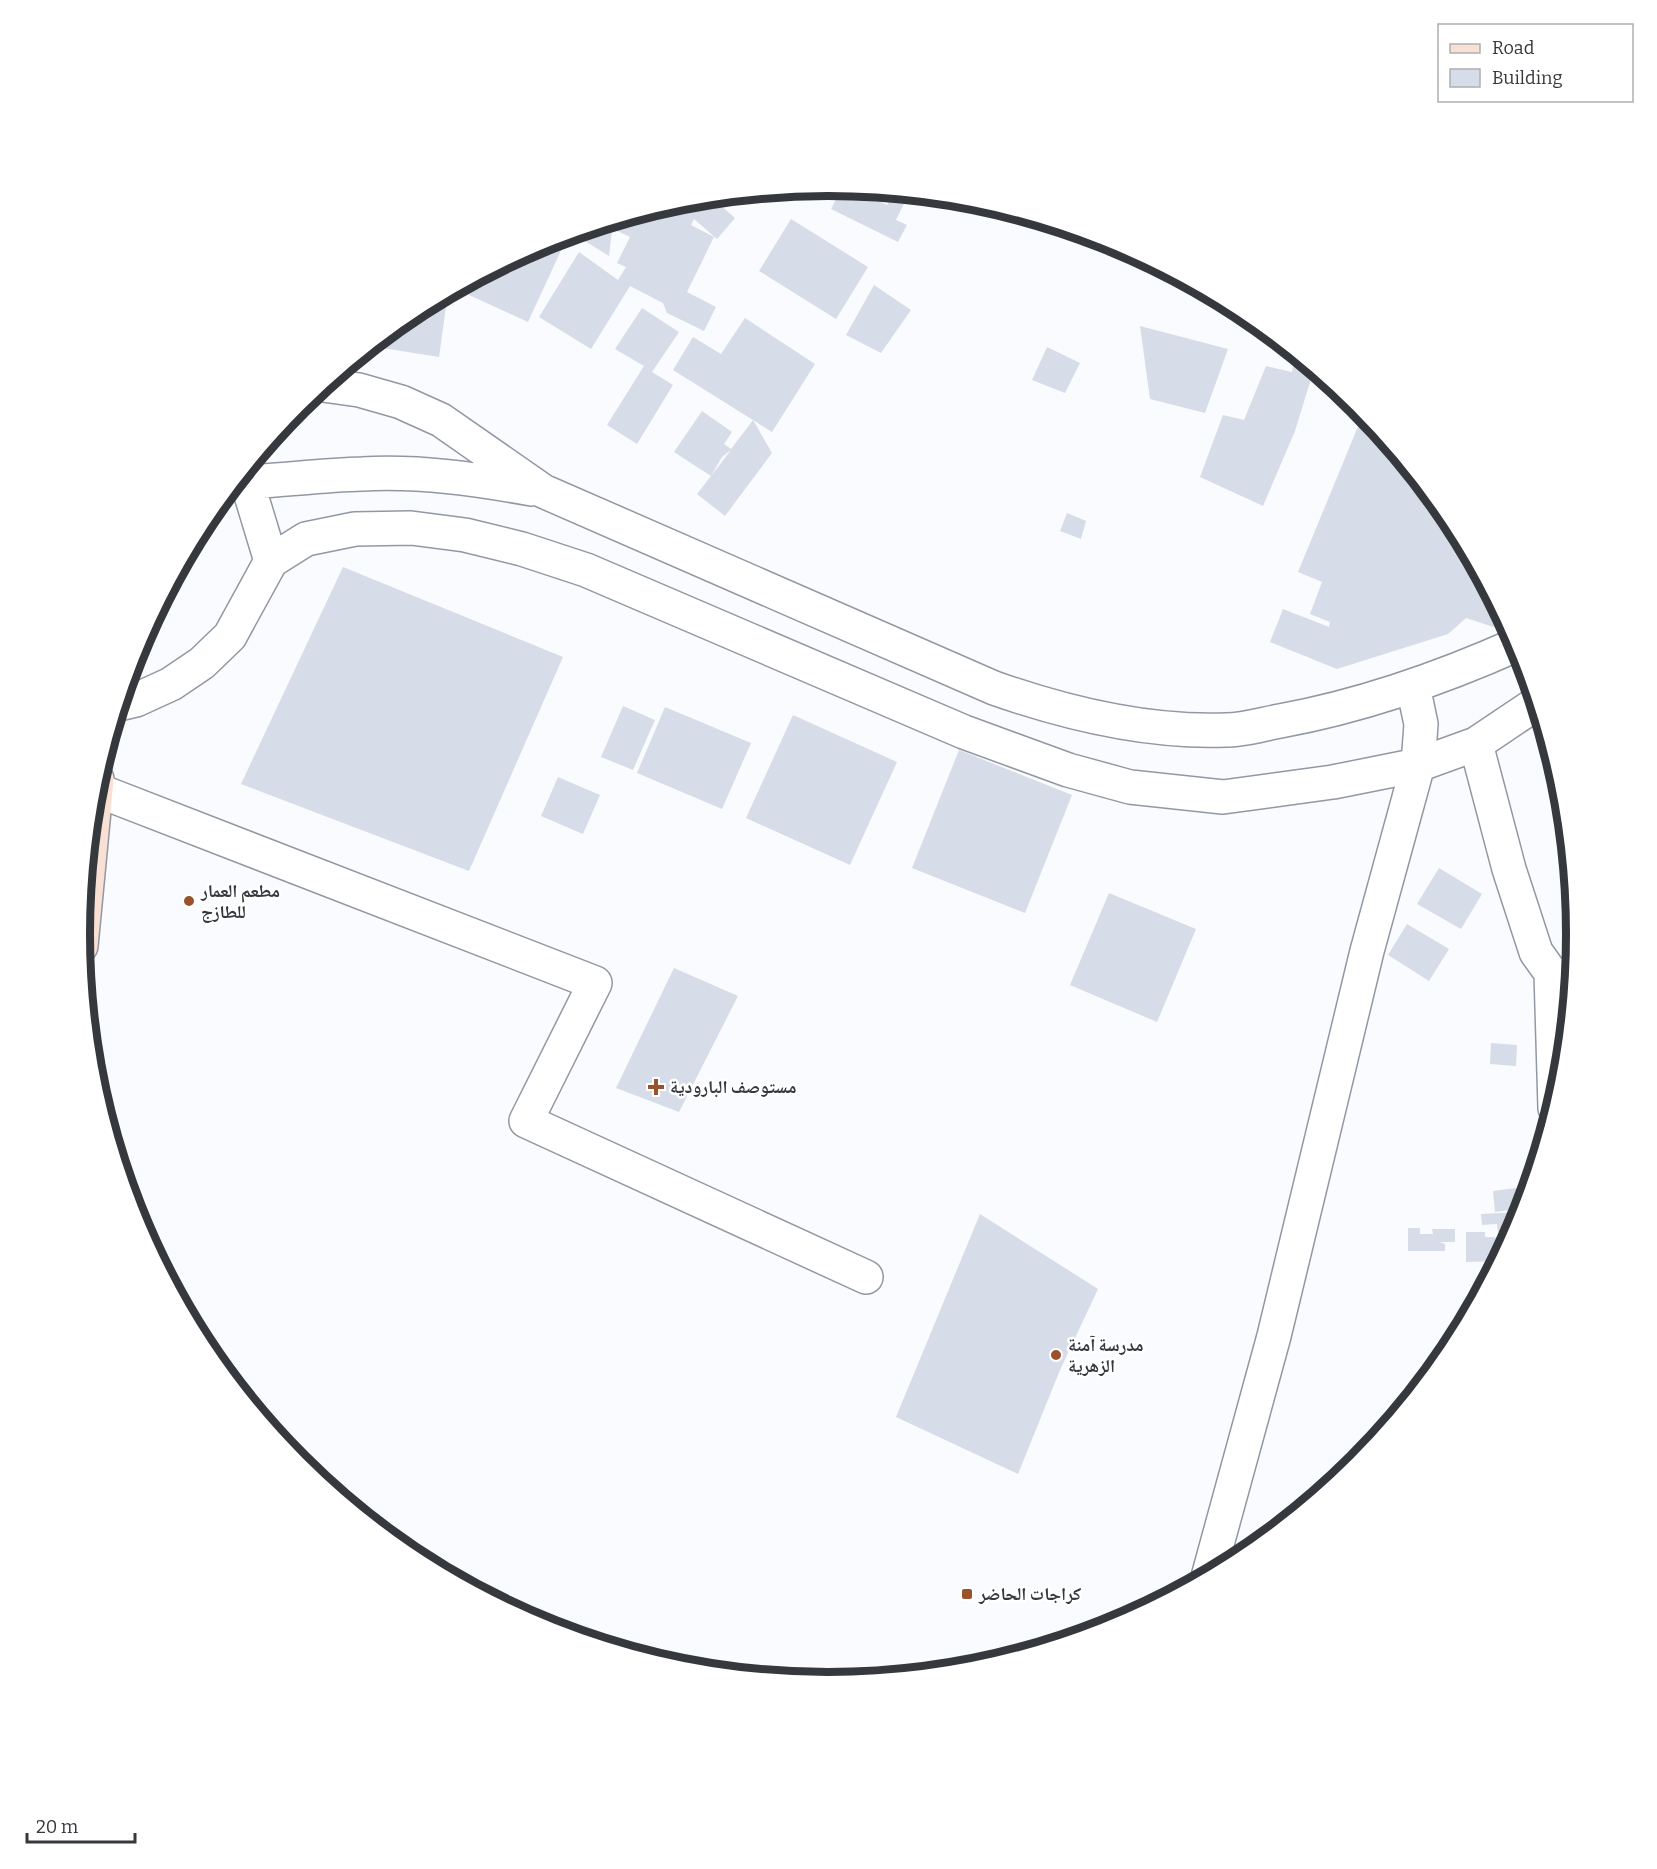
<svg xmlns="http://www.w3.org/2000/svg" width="1657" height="1869" font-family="Bitter,'Noto Naskh Arabic',serif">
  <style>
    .building { fill: #d6dce8; fill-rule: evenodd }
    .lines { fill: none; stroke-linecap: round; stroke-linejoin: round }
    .street-casing { stroke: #9298a3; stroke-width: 36 }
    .secondary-casing { stroke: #9298a3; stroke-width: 36 }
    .street { stroke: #fff; stroke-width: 33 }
    .secondary { stroke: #f9e0d4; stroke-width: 33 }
    .poi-dot { fill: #99522c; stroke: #fff; stroke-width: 2 }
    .labels { text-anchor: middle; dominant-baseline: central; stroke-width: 5; stroke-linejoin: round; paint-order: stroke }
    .poi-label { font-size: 18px; font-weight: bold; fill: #35383d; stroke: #fff; text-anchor: start }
    .rim { fill: none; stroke: #35383d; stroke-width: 8 }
  </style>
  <rect width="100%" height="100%" fill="#fafbfe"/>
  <path class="building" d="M842,187L853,188L887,205L895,192L909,193L896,220L907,225L898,242L831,209Z
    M711,197L735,218L717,239L694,219L691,225L714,237L687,292L716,307L704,331L667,313L663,303L630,286L591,349L539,317L579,252L618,280L626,267L617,263L630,237L613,229L618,219L671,203L685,211L675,202Z
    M791,219L868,267L836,319L759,271Z
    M613,221L609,256L572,233L581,231Z
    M553,239L564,244L528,322L469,295L477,277L542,242Z
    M874,285L911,310L881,353L846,335Z
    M448,292L439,357L370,346L413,312Z
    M642,308L679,332L652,372L673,385L637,444L607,425L644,366L615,349Z
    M745,318L815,364L772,432L753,420L772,453L725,516L697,494L711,476L674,452L702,411L732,432L724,444L731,449L753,420L673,370L693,337L721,354ZM731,450L711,476L722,457Z
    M1140,326L1228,349L1205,413L1150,399Z
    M1047,347L1080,363L1065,393L1032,380Z
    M1295,353L1314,369L1295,431L1263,506L1200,477L1223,415L1244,420L1266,366L1292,372Z
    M1364,412L1451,519L1512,633L1466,618L1448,634L1337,669L1270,642L1283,609L1329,627L1330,622L1310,614L1322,582L1298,572Z
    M1067,513L1086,521L1081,539L1060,531Z
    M343,567L563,657L469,871L241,784Z
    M623,706L655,720L633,770L601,757Z
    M665,707L751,743L722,809L637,773Z
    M793,715L897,762L850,865L746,818Z
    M959,750L1072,795L1025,913L912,868Z
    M558,777L600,795L583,834L541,816Z
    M1439,868L1482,894L1461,929L1417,904Z
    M1572,889H1573L1577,934L1565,931Z
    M1109,893L1196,929L1157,1022L1070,985Z
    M1407,924L1449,949L1429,981L1388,955Z
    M674,968L738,996L679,1112L616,1088Z
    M1491,1043L1517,1045L1516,1066L1490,1064Z
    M1516,1188L1518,1209L1495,1212L1493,1191Z
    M1519,1212V1224L1515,1231L1498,1232L1497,1224L1482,1225L1481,1214Z
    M980,1214L1098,1289L1060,1370L1018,1474L896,1417Z
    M1408,1228H1420V1234H1433L1432,1229H1455V1242H1439L1445,1244V1251H1408Z
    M1466,1232H1485V1237L1511,1238L1499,1261L1466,1262Z"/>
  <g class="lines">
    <defs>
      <path id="street" d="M323,385L359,390L401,402L441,420L543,491L994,688C1068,714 1147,733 1226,730C1244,730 1263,724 1280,721C1362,706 1442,678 1518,644
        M237,480L247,482C285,480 324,475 362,474C420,471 476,479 532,489
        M247,482L271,561
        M119,704L136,700L171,684L202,663L230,636L271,561L306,539L355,529L411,528L465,535L522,549L586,570L964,732L1068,770L1130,787L1223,797L1333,782L1418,765L1476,744L1537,703
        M1476,744L1509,869L1536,952L1551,973L1573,979
        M97,790L595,983L526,1121L866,1277
        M1551,973L1555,1108
        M1208,1577L1274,1336L1367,951L1418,765L1421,724L1413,686"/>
      <path id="secondary" d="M81,946L97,779"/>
    </defs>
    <use href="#street" class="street-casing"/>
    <use href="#secondary" class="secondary-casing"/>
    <use href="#street" class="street"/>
    <use href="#secondary" class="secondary"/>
  </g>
  <g class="poi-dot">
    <circle cx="189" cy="901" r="6"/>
    <path d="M653 1078h6v6h6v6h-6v6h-6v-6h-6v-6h6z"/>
    <circle cx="1056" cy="1355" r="6"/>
    <rect x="961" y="1588" width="12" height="12" rx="3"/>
  </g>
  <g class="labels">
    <g class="poi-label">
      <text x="201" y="891">مطعم العمار<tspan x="201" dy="21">للطازج</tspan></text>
      <text x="670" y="1087">مستوصف البارودية</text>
      <text x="1068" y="1345">مدرسة آمنة<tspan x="1068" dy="21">الزهرية</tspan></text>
      <text x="979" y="1594">كراجات الحاضر</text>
    </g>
  </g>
  <path d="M0 0H1657V1869H0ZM90 934a738 738 0 1 1 1476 0a738 738 0 1 1-1476 0Z" fill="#fff" fill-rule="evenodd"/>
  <path class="rim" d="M90 934a738 738 0 1 1 1476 0a738 738 0 1 1-1476 0Z"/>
  <rect x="1438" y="24" width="195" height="78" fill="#ffffff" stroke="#aeafb1" stroke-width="1.5"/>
  <rect x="1450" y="44" width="30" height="9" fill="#f9e0d4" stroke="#aeafb1" stroke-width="1.5"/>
  <text x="1492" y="54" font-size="18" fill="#35383d">Road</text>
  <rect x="1450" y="69" width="30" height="18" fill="#d6dce8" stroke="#aeafb1" stroke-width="1.5"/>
  <text x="1492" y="84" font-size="18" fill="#35383d">Building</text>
  <path d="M27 1833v9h108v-9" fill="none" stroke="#35383d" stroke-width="3"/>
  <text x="36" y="1833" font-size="18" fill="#35383d" stroke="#ffffff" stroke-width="4.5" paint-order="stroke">20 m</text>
</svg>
